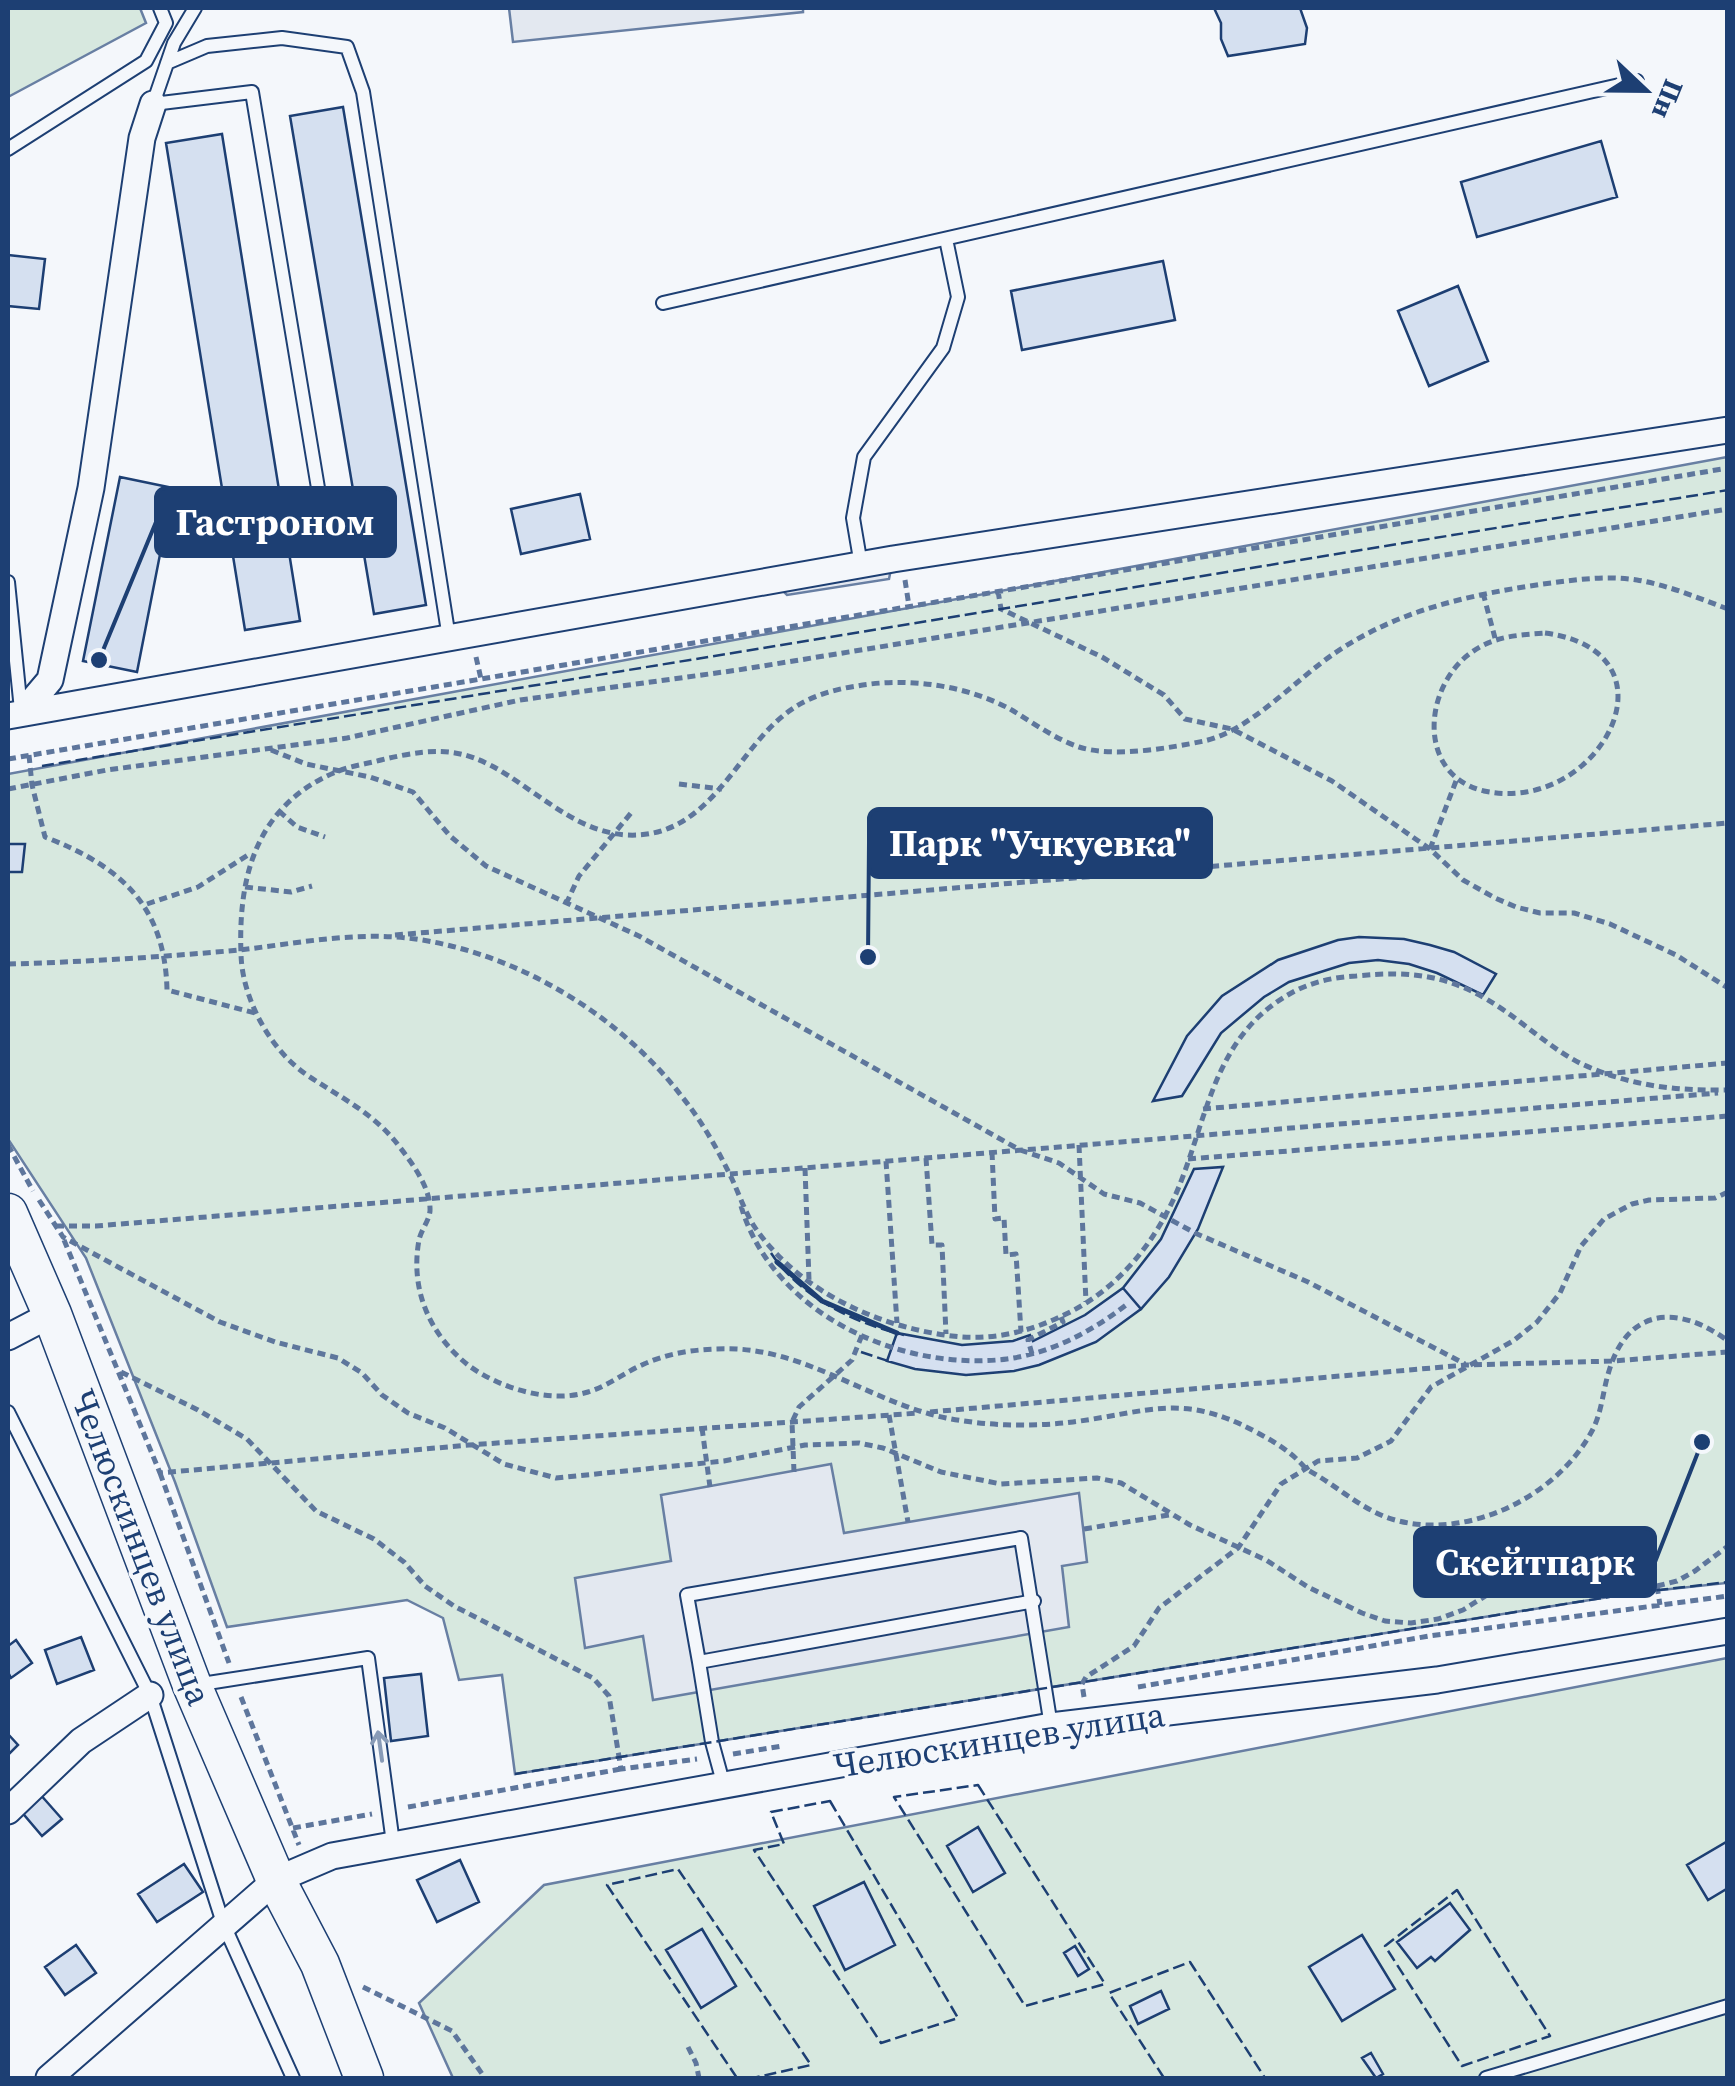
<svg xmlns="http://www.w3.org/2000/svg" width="1735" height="2086" font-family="'Source Serif 4',serif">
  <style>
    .green { fill: #d7e8df; stroke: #687fa3; stroke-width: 2.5 }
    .parking { fill: #e3e8f0; stroke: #687fa3; stroke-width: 2.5 }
    .building { fill: #d5e0f0; stroke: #1d3f73; stroke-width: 2.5 }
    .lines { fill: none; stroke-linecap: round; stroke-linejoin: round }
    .lane-casing { stroke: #1d3f73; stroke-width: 16 }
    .street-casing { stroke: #1d3f73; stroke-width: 29 }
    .primary-casing { stroke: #1d3f73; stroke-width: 41 }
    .path { stroke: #5e769c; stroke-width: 5; stroke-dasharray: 8 5; stroke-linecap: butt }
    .lane { stroke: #f4f7fb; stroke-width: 12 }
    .street { stroke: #f4f7fb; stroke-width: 25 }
    .primary { stroke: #f4f7fb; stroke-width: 38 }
    .fence { stroke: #1d3f73; stroke-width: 2.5; stroke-dasharray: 12 5; stroke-linecap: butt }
    .wall { stroke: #1d3f73; stroke-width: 5 }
    .oneway { stroke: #889bb7 }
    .labels { text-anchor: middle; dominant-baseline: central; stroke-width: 8; stroke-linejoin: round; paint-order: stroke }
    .street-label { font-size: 35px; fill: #1d3f73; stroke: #f4f7fb }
    .leader { fill: none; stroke: #1d3f73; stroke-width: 4 }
    .callout-dot { fill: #1d3f73; stroke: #f4f7fb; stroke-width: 4 }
    .callout { fill: #1d3f73; stroke: #1d3f73; stroke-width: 4 }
    .callout-label { font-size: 38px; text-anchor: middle; font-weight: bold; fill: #fff }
  </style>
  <rect width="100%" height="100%" fill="#f4f7fb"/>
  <path class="green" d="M8,8H140L146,23L8,97Z
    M1727,457V1583L1633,1593L515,1774L502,1675L459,1680L443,1618L407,1600L227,1627L175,1482L86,1258L8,1139V774Z
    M1727,1658V2078H453L419,2003L544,1885Z"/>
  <path class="parking" d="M509,8H803V12L513,42Z
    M893,559L889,579L787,595L773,581Z
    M831,1464L844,1533L1079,1493L1087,1562L1062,1566L1069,1627L653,1700L643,1636L585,1648L575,1578L671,1561L661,1495Z"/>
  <path class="building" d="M1214,8H1300L1307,28L1305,44L1228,56L1221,39V23Z
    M343,107L426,605L374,614L290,116Z
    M222,134L300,621L245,630L166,143Z
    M1601,141L1617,197L1477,237L1461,182Z
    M8,255L45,259L39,309L8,306Z
    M1163,261L1175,320L1022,350L1011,291Z
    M1458,286L1488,361L1429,386L1398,311Z
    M120,477L173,488L137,672L83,661Z
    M580,494L590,539L521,554L511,509Z
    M8,844H25L22,872H8Z
    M1359,937L1404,939L1430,945L1454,952L1496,974L1483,995L1437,973L1409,964L1378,960L1349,963L1289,982L1264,997L1221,1033L1182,1096L1153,1101L1187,1036L1222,996L1278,960L1338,940Z
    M1223,1167L1198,1229L1169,1277L1141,1309L1123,1288L1161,1239L1194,1169Z
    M1123,1288L1141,1309L1096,1342L1039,1365L1014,1371L966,1375L915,1369L887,1361L897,1333L962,1345L1013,1341L1030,1335L1033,1341L1085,1315Z
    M81,1637L94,1670L57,1684L45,1650Z
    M16,1640L32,1663L11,1678L8,1672V1646Z
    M421,1674L428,1736L391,1741L384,1678Z
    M8,1734L18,1745L8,1755Z
    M39,1793L62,1819L42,1836L20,1810Z
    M978,1827L1005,1873L973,1892L947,1846Z
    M1728,1841V1888L1708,1900L1687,1865Z
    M460,1860L479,1902L437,1922L417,1880Z
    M184,1864L203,1892L157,1922L138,1894Z
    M864,1882L895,1945L845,1970L814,1906Z
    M1450,1903L1470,1930L1435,1961L1431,1957L1417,1968L1397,1942Z
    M702,1929L736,1986L701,2008L666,1950Z
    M1362,1935L1395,1989L1342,2021L1309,1967Z
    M76,1945L96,1973L65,1995L45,1967Z
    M1075,1946L1089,1969L1078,1976L1064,1953Z
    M1161,1991L1169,2009L1138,2024L1130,2006Z
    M1371,2053L1383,2074L1376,2078L1362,2058Z"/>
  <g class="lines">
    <defs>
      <path id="lane" d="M195,8L174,43L153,104L252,92L319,494
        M167,63L207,46L282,38L347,47L363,92L449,638
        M8,149L146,61L166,23L160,8
        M663,303L1637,81
        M861,565L853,518L864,457L943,348L958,297L946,239
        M8,582L21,710
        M8,1412L150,1695L223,1923L293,2078
        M1034,1601L699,1662L687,1595L1021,1538L1051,1726
        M699,1662L712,1742L724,1786
        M195,1685L368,1658L393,1843
        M1486,2078L1728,2006"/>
      <path id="street" d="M22,713L50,680L91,488L142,138L153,104
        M8,716L893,559L1728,430
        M8,1337L52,1314
        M8,1811L81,1741L150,1695
        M49,2078L276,1880L332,1856L1051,1726L1437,1680L1728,1631"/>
      <path id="primary" d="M8,1213L52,1314L192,1685L276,1880L320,1964L364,2078"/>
    </defs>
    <use href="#lane" class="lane-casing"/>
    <use href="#street" class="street-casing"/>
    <use href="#primary" class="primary-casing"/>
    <path class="path" d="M905,580L909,606
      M998,591L1001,609L1102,657L1164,695L1185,719L1232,729L1332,781L1430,849L1463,880L1495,898L1516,907L1540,913H1574L1610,924L1676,955L1728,988
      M1483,593L1495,638
      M1728,609C1698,598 1668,585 1637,580C1605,575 1575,580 1543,584C1469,595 1398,610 1335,653C1296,679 1250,731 1204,741C1170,748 1113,758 1079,747C1055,739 1032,722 1010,709C965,685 907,677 857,686C830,690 805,698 784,715C734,755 708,839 627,835C589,833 559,810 528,789C472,749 447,744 381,760C366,764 350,766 336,772C257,805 238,875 241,954C242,998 270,1050 307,1075C338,1096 370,1111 395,1141C409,1159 431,1186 430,1211C429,1221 421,1230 419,1240C410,1289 429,1334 468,1365C499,1388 550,1404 588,1392C608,1386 625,1372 644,1364C673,1351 705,1348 737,1349C811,1353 874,1403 946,1418C987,1426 1032,1427 1073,1422C1149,1412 1182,1392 1256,1432C1275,1442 1293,1453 1306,1469C1337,1485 1364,1513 1399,1521C1471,1539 1559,1495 1593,1429C1602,1411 1603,1390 1609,1371C1628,1306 1680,1305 1728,1341
      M1545,633C1686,652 1599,816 1484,791C1416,775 1423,686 1472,652C1494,636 1519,635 1545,633Z
      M476,657L481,679
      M271,750L306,764L370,777L413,792L450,836L486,866L639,936L1020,1150L1059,1163L1104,1194L1140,1203L1195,1233L1308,1282L1465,1364
      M29,755L32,785L45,837C120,866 165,905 167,990L255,1013
      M8,759L1728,468
      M679,784L722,789
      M8,789L107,770L347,738L520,700L738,670L1728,509
      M279,811L297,827L325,837
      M1430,849L1456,781
      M245,887L291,892L312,886
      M147,904L198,887L251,853
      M566,904L579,876L631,813
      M395,935L1728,823
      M8,964C84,962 163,957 239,950C301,943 365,929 428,941C527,959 623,1019 683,1098C703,1123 718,1150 732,1179C739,1194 745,1212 754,1226C797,1290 877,1327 952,1336C991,1341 1029,1332 1064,1315C1118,1290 1158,1240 1180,1184C1209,1111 1216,1032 1295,991C1315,981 1336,977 1356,976C1416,970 1455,976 1505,1011C1531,1029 1556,1052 1584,1065C1631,1086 1677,1091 1728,1090
      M1203,1109L1728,1063
      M8,1145L33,1191
      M1079,1145L1086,1302
      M992,1152L995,1219L1004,1218L1006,1255L1016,1254L1021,1332
      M926,1158L932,1245H942L946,1334
      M1188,1159L1728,1116
      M886,1161L897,1323
      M805,1168L809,1280
      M39,1200L63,1237L120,1268L220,1322L275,1342L338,1358L362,1373L382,1395L408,1413L445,1428L504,1464L556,1478L724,1461L805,1445L859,1443L883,1448L941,1472L1001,1484L1097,1478L1121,1483L1190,1525L1266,1560L1308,1587L1362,1613L1385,1621L1411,1623L1438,1619L1463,1610L1503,1585L1534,1578L1571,1575L1634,1587L1657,1586L1677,1581L1695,1571L1728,1546
      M741,1206C773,1314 900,1372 1007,1359C1051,1353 1091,1332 1126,1305
      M56,1226H96L1718,1093
      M64,1240L160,1473L469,1445L919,1413
      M1032,1354L1028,1340L1063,1322L1061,1317
      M121,1372L198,1410L247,1439L316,1511L374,1539L404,1562L425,1586L454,1606L593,1678L609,1696L621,1769L697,1759
      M930,1412L1466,1365L1613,1361L1728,1352
      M889,1415L908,1522
      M702,1428L710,1487
      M794,1472L792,1422L799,1407L852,1360L862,1335
      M160,1473L229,1663
      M1084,1529L1169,1515
      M1657,1586L1660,1605
      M1138,1687L1429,1636L1728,1596
      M241,1697L299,1845
      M1084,1697L1082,1684L1086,1677L1134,1646L1159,1608L1238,1548L1281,1484L1318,1461L1357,1458L1391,1441L1431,1387L1513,1341L1537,1322L1560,1293L1581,1246L1604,1219L1632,1204L1649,1200L1715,1198L1728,1192
      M733,1754L782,1746
      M408,1807L621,1769
      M293,1828L372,1814
      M363,1987L452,2031L485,2078
      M688,2047L696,2063L699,2078"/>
    <use href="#lane" class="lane"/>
    <use href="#street" class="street"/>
    <use href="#primary" class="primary"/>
    <path class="fence" d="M42,766L1728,490
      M771,1253C800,1297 854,1323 904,1335
      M861,1352L891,1362
      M515,1774L1633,1593L1728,1582
      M978,1785L1105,1984L1025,2006L894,1797Z
      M830,1801L958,2018L881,2043L754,1850L784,1844L771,1812Z
      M1457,1890L1550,2036L1462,2066L1385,1946Z
      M737,2078L607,1885L678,1869L811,2065L753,2078
      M1164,2078L1109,1993L1190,1962L1265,2078"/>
    <path class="wall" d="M777,1262L822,1301L897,1333"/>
  </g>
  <defs><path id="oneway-shaft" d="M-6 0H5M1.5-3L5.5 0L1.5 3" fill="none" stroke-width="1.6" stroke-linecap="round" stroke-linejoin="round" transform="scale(2.5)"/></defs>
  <use class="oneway" href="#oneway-shaft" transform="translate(380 1746) rotate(-98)"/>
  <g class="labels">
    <g class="street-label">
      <text transform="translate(141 1547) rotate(69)">Челюскинцев улица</text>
      <text transform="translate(999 1740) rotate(-9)">Челюскинцев улица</text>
    </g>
  </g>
  <path class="leader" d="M99 660L156 522M868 957L869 843M1702 1442L1655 1562"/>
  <g class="callout-dot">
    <circle cx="99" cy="660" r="10"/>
    <circle cx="868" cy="957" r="10"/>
    <circle cx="1702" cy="1442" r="10"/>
  </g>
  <g class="callout">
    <rect x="156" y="488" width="239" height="68" rx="10"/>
    <rect x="869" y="809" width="342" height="68" rx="10"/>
    <rect x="1415" y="1528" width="240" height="68" rx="10"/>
  </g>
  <g class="callout-label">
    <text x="275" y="535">Гастроном</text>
    <text x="1040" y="856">Парк "Учкуевка"</text>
    <text x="1535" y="1575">Скейтпарк</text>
  </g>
  <rect width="1735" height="2086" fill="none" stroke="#1d3f73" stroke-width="20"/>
  <g transform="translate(1645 90) rotate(112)" stroke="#f4f7fb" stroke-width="8" paint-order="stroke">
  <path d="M0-8L18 38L0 25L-18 38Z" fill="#1d3f73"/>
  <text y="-15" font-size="28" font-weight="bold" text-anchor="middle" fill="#1d3f73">Пн</text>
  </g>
</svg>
